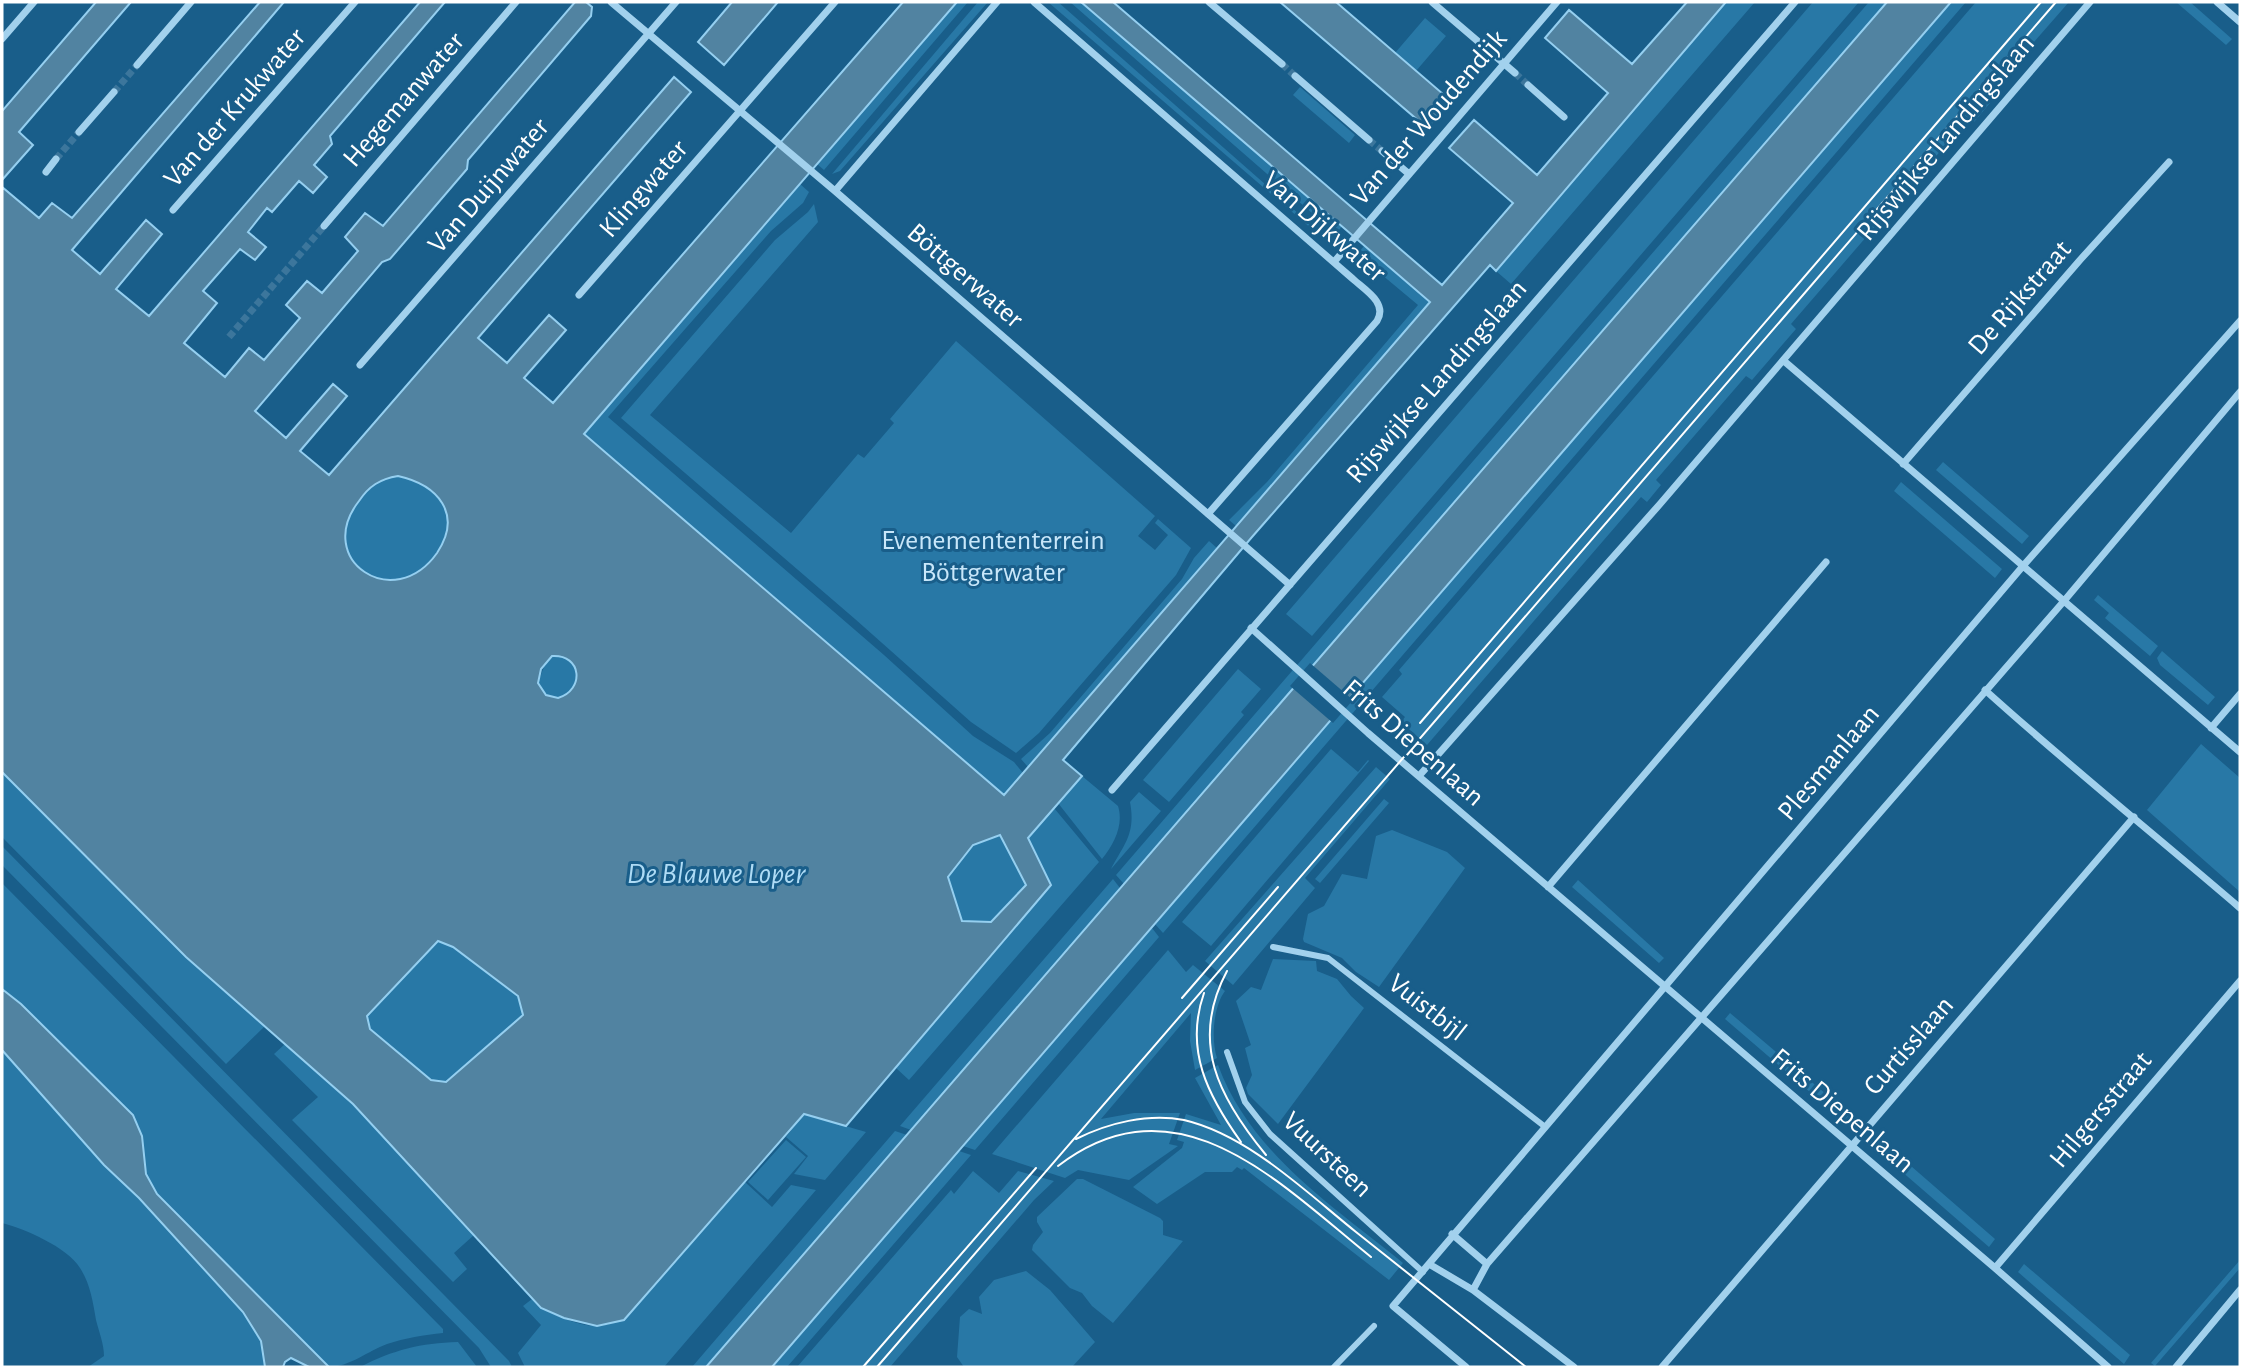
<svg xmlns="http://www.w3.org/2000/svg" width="2242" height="1369" font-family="'Alegreya Sans',sans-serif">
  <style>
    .green { fill: #2878a6 }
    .water { fill: #5183a1; stroke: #95cff0; stroke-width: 2; fill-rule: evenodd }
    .pier { fill: #195e8a }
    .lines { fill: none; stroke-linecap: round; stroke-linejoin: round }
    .minor-tunnel { stroke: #3c769c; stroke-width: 7; stroke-dasharray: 7 3.5; stroke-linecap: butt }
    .pedestrian { stroke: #a2d1ed; stroke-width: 6 }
    .minor { stroke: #a2d1ed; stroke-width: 7 }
    .tram { stroke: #fff; stroke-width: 2 }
    .labels { text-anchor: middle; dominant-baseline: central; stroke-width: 6; stroke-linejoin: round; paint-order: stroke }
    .street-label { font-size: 28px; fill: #fff; stroke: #195e8a }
    .park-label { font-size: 28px; fill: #c8e7fa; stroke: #195e8a }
    .water-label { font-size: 30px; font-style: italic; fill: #aedbf5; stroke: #195e8a }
  </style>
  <rect width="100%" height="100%" fill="#195e8a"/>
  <path class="green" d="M957,2H968L824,170L817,164Z
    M978,2H988L840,171L832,174Z
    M1048,2H1058L1325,237L1320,236Z
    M1070,2H1081L1342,226L1336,234Z
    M1726,2H1755L1511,284L1496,271Z
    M1813,2H1859L1312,636L1286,614Z
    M1869,2H1887L1712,206L1124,884L1116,875Z
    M1951,2H1966L1163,933L1155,924Z
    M1976,2H2069L1985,98L1990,103L1974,122L1969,118L1791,324L1796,329L1752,380L1746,376L1656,480L1661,485L1647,502L1641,497L1427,745L1401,722L1405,717L1382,697L1402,674L1399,670Z
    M2176,2H2190L2232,39L2226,45Z
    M1425,18L1446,36L1416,71L1395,53Z
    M1300,87L1355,135L1349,143L1293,95Z
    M800,184L809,192L803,203L771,231L608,417L884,655L973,736L1014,762L1023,773L1004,795L584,434Z
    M814,204L818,222L650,415L791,533L858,454L864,458L894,423L890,419L956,341L1155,516L1138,536L1155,550L1168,535L1155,523L1158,519L1191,548L1176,575L1039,733L1016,753L971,722L855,619L621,418L775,240L808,212Z
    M1365,245L1430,302L1236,526L1229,520L1267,482L1418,305L1357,254Z
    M1943,462L2029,536L2022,544L1936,470Z
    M398,476C438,485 463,514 436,553C394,614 313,560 359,501C370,486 380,479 398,476Z
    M1901,482L2002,569L1995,578L1894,491Z
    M1209,541L1217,548L1028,767L1021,759L1050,733L1182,579L1194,558Z
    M2098,595L2158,646L2150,656L2105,618L2109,613L2094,600Z
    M2162,651L2215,697L2208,705L2160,665L2157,658Z
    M555,655L570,660C578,672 578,683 569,694L554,698L542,693L538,683L546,661Z
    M1238,669L1261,689L1241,712L1244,715L1169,802L1143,780Z
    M2201,744L2240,778V892L2147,810Z
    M1331,749L1358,772L1368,760L1369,761L1211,946L1182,922Z
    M1376,767L1390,779L1305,878L1315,888L1233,985L1205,961Z
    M2,772L186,957L265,1026L226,1064L2,837Z
    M1082,776L1118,806C1124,825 1114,844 1102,859L1058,803Z
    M1139,792L1161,811L1111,869C1124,844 1136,834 1130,802Z
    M1384,799L1389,803L1320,883L1315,879Z
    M1054,808L1099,862L909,1080L896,1068L1051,885L1027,838Z
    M1392,830L1447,852L1465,868L1379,987L1356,972L1342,958L1304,942L1303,939L1308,914L1324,906L1342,874L1367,879L1376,836Z
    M1000,835L1027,885L991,922L962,921L948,877L973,845Z
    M2,846L509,1361L512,1367H491L479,1348L2,865Z
    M1113,879L1120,888L911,1130L900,1126Z
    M1578,880L1664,958L1659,963L1572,887Z
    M2,883L443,1329V1333C424,1335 405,1338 387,1344C368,1351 349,1367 329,1367L157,1194L146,1174L139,1126L2,989Z
    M1152,928L1159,937L975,1150L963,1146Z
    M438,941L453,947L518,996L523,1015L446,1083L431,1080L369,1029L367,1016Z
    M1168,950L1186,972L1193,965L1225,991C1213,1007 1211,1040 1217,1058L1195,1070L1190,1041L1191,1013L1101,1119L1134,1113H1180L1169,1144L1178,1146L1129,1180L1078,1170L1065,1178L992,1154Z
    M1273,959L1316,961L1317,971L1337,979L1351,996L1364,1008L1278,1124L1248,1094L1246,1088L1252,1075L1245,1048L1251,1045L1236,1001L1251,987L1261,990Z
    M1730,1013L1852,1116L1846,1123L1725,1019Z
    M285,1044L353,1104L474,1235L454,1253L467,1269L453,1282L292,1120L318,1097L274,1054Z
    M2,1050L104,1165L139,1198L243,1312L261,1341L265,1367H88L104,1356C104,1344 99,1332 96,1320C93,1302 90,1283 80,1268C67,1247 25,1229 2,1223Z
    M1218,1065C1251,1154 1333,1206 1403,1263L1389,1280L1244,1168L1242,1170L1237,1167L1232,1172H1205L1157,1204L1133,1187L1182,1148L1184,1142L1177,1140L1186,1114L1221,1125L1195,1078Z
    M804,1114L866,1132L825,1180L794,1174L808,1156L786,1137Z
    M895,1131L907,1135L706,1367H692Z
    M786,1140L806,1157L768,1200L748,1182Z
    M1881,1140L1995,1239L1989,1247L1878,1151L1877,1147Z
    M959,1151L971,1155L787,1367H772Z
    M973,1171L999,1193L1018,1171L1054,1181L1034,1200L890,1367H797L951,1190L954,1194Z
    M1077,1179H1083L1160,1218L1163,1221V1235L1183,1241L1113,1323L1092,1306L1082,1293L1070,1288L1032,1250L1033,1245L1043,1232L1037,1222V1217Z
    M745,1182L772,1207L791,1185L816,1190L664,1367H525L518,1353L541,1325L523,1306L532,1299C546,1313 577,1326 597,1326C605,1326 616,1322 624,1320Z
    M2240,1260V1268L2155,1366L2151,1363Z
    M2024,1264L2130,1355L2124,1364L2018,1272Z
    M1026,1271L1050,1290L1095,1342L1072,1367H964L957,1357L960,1317L969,1309L982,1314L979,1297L994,1280Z
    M458,1342L477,1367H360C393,1350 421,1343 458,1342Z"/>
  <path class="water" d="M96,2H131L19,132L33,145L2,180V111Z
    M260,2H284L72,250L100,274L146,220L162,234L116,289L149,316L420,2H445L330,136L332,144L314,165L327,177L313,193L299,181L272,212L267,208L248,232L266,247L255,260L240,249L203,291L217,303L184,343L225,377L249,348L264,360L300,318L286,305L307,281L322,293L358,251L345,237L365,213L383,226L575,2H586L592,7L591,16L468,160L467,169L390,259L382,262L255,411L286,438L333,384L347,396L300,451L329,475L674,77L691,92L478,338L507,363L549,315L566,330L524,378L553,403L903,2H957L584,434L1004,795L1430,302L1081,2H1113L1442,285L1513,203L1449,148L1474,120L1537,175L1608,93L1545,38L1569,10L1632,64L1687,2H1726L1496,271L1490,265L1252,537L1063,760L1082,776L1028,838L1051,885L846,1126L804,1114L624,1320L597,1326L564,1318L541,1308L353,1104L186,957L2,772V187L39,218L52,203L72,218ZM398,476C438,485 463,514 437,553C394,614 313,560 359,501C369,486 380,479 398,476ZM552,656C582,654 585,690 558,698L546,695L538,683L541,669ZM1000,835L1026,885L991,922L962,921L948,877L973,845ZM438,941L453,947L518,996L523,1015L446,1082L431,1080L370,1029L367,1016Z
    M732,2H778L724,65L698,42Z
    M1280,2H1336L1450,100L1427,128Z
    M1887,2H1951L772,1367H706Z
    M2,989L21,1004L133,1115L142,1136L146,1174L157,1194L329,1367H309L291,1358L285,1362L283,1367H265L261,1341L243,1312L139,1198L104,1165L2,1050Z"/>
  <path class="pier" d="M1310,663L1353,700L1333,723L1290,686Z"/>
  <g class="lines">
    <path class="minor-tunnel" d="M1282,64L1295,76
      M1515,73L1528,85
      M114,92L137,65
      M1369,140L1382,151
      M56,159L79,132
      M229,337L324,226"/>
    <path class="pedestrian" d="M1273,947L1328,958L1544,1126
      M1227,1052L1245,1102L1270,1134L1423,1272
      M1334,1367L1374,1326"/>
    <path class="minor" d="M611,2L835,191L1290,585
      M1034,2L1353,279C1365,290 1388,303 1377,321L1208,514
      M1209,2L1282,64
      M1432,2L1515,73
      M2217,2L2240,22
      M2,39L34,2
      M137,65L191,2
      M1295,76L1369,140
      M1528,85L1564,117
      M79,132L114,92
      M1382,151L1409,174
      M46,172L56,159
      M835,191L997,2
      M173,210L355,2
      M324,226L516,2
      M1334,262L1557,2
      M579,295L835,2
      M1784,361L2240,752
      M360,365L676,2
      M1903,464L2080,260L2169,162
      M1251,628L1368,733L1995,1268L2108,1367
      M1985,690C2068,765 2155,835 2240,908
      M2211,728L2240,694
      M1419,776L1660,504L2090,2
      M1112,790L1795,2
      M1548,887L1826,562
      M1452,1234L1487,1264
      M1429,1264L1473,1290L1574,1367
      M1995,1268L2240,981
      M1473,1290L1487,1264L2064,601L2240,392
      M1466,1367L1393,1306L2023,566L2240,321
      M1662,1367L2134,817
      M2176,1367L2240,1290"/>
    <path class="tram" d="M1420,723L2041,2
      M1227,971C1189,1042 1219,1098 1266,1155
      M1204,993C1184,1050 1208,1096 1241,1142
      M1182,998L1278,887
      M1076,1139C1108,1123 1148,1113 1184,1120C1248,1135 1306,1192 1356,1232C1413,1277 1469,1322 1526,1367
      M1058,1166C1178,1074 1280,1184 1371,1257
      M863,1367L1036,1168
      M877,1367L2056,2"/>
  </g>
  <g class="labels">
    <g class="street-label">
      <text transform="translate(404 100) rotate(-49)">Hegemanwater</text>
      <text transform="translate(235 108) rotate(-49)">Van der Krukwater</text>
      <text transform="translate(1429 118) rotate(-49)">Van der Woudendijk</text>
      <text transform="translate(1946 138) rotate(-50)">Rijswijkse Landingslaan</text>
      <text transform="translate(489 186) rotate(-49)">Van Duijnwater</text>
      <text transform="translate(644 189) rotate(-49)">Klingwater</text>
      <text transform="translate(1324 227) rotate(41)">Van Dijkwater</text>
      <text transform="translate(965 276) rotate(41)">Böttgerwater</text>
      <text transform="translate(2020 298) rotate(-49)">De Rijkstraat</text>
      <text transform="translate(1437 382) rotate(-49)">Rijswijkse Landingslaan</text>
      <text transform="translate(1413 743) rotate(41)">Frits Diepenlaan</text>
      <text transform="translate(1829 763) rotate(-50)">Plesmanlaan</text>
      <text transform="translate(1427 1008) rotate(38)">Vuistbijl</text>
      <text transform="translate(1909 1046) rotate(-49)">Curtisslaan</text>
      <text transform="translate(2101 1110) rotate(-50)">Hilgersstraat</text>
      <text transform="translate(1842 1111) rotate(40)">Frits Diepenlaan</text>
      <text transform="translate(1327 1155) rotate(43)">Vuursteen</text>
    </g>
    <g class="park-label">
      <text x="993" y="541">Evenemententerrein<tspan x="993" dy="32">Böttgerwater</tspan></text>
    </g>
    <g class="water-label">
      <text x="716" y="874">De Blauwe Loper</text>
    </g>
  </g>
  <rect width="2242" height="1369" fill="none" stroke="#ffffff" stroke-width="7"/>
</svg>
